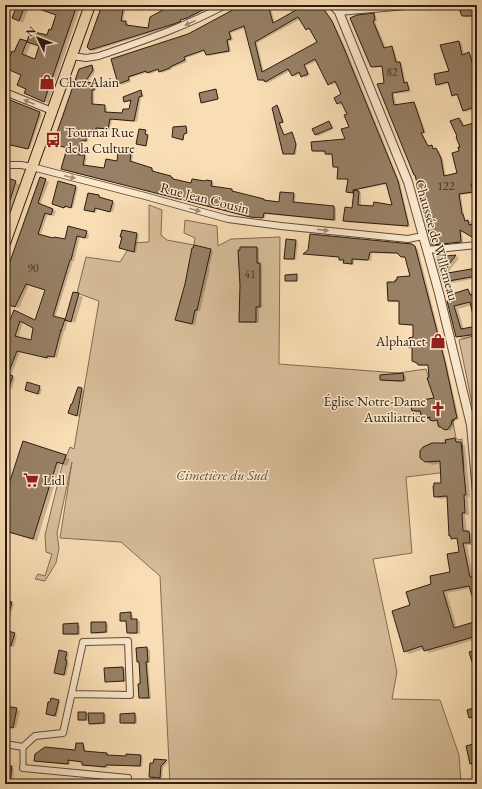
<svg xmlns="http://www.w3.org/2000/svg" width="482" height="789" font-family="'EB Garamond',serif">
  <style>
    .green { fill: #d6bc98; stroke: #816c54 }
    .shadow { fill: #0003; fill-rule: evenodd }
    .building { fill: #978065; stroke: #2c1b10; fill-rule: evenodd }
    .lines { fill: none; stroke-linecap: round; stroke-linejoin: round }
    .pedestrian-casing { stroke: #5f4c39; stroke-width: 7 }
    .minor-casing { stroke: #5f4c39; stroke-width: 8 }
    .tertiary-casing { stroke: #5f4c39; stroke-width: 10 }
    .primary-casing { stroke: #2c1b10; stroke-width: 12 }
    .pedestrian { stroke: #fbe9ce; stroke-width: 5 }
    .minor { stroke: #fbe9ce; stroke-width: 6 }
    .tertiary { stroke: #fbe9ce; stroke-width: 8 }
    .primary { stroke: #f9ddb4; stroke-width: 10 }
    .oneway { fill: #9e8c78 }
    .labels { text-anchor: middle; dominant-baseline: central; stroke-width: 3; stroke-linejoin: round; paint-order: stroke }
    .number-label { font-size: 12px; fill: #473425 }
    .poi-label { font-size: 14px; fill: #2c1b10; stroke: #fbe9ce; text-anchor: start }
    .street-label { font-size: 14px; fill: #2c1b10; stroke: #fbe9ce }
    .park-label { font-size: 14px; font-style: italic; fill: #5f4b39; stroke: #fbe9ce }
  </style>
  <rect width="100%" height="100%" fill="#f9ddb4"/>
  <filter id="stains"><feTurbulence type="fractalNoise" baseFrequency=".005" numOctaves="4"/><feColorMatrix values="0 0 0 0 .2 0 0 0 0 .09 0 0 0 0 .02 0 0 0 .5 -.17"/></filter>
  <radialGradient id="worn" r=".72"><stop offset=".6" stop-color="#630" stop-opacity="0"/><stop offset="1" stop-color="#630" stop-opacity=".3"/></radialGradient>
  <path class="green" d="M149,205L162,210L161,235L167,240L194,245L195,238L184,233L185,220L217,226L218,246L231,239L280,237L279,364L398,373L426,369L435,399L421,411V416C426,419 432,418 437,419L438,426L452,423V421L455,420L453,422L456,438L458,440L462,439L464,470L406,477L412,553L373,559L397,672L392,699L440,700L459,755L461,784H170L160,576L121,542L60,538L72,462L57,533L59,548L56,563L45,581L35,579L38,574L45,576L52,554L46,552L45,535L62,466L70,447L74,449L99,301L77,293L86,257L120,262L132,243L149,242Z
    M477,335V427L459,340Z"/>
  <path class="shadow" d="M18,5H81L48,103L30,95L22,75L6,68L15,53L20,40L27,43L31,32L48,36L52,31L57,15L29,7L23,23L13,18ZM31,43L40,47L36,61L26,56Z
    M103,5H131V7L126,6L123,22L128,23V26L149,29L174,5H216L190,19L181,20L182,22L177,25L93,51L91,49Z
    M243,5H270L275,23L292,13L287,5H321L334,24L346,49L400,183L410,227L347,222L344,221L353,209L354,194L347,192L349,180L338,178L339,168L334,167L333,155H328L326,154V152H316L313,150L346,139L350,127L348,115L343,104L340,105L338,103L343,95L337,83L332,85L329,84L317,61L306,66L310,75L305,78L301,73L295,77L290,71L268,83L259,80L245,28L231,33L233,40L229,42L231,52L209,56L207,55L206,51L186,58L187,62L172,68V69L162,73L160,70L150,74L148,72L130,78L131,82L122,85L119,83L112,60L195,33ZM300,19L307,29L309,30L311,29L319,42L264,72L257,43ZM388,184L393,206L374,207L361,206V193L357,190Z
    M477,9V16L465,17L463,16Z
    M374,14L376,16L377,21L375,22L386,48L391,47L394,49L398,63L402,64L406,84L409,85L411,92L394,94L396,105L413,103L416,105L426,133L423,134L429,147L432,146L435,150L439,151L443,160L446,176L459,174L462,148L459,119L462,120L465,127L477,123V184L473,185L475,193L461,195L464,216L467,222L477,220V241L475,240L474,237L462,230L463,243L436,246L433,244L416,175L385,84L383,67L374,68L372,67L351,18Z
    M459,42L462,43L464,55L468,54L471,55L477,72V108L466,112L463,110L458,96H455L453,95L450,83L439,86L437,84L450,72Z
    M92,66L94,68L95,72L87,83L97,85L96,91H94V105L107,108V113L123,114L130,110L132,101L128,102L125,101L140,92L143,93L144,97L141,98L137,122L112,119L110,130L98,128V134L88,135V142L83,141L81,156L87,157L85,166L105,170L118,162L119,153L131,154L133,155L132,163L152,169L154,170V172L171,177L175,180L191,184L212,182L214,183L213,187L232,190L234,192L266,201L280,203L294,194L296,196L295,203L334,207L336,208V221L266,214L265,218L254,217L64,170L68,148L56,137Z
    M216,90L219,99L202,103Z
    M5,99L42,114L30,149L7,144L10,127L5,112Z
    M277,106L279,107L284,123L280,124L285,136L291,133L293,134L297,146L296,155L284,153L273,108Z
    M329,123L332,124L334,129L319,136L316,135L314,130Z
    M146,130V136H148L146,146L138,144Z
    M40,178L49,182L40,205L56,211L54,216L48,214L40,236L54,240H66L86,232L89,234L88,239L80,237L74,261H73L55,318L65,321L73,293L83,297L75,323L68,320L65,331H64L57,358L50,357V359L20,352L11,376L15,379L12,389L5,386V366L7,360L5,359V343H7L11,328L5,325V319L10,321L15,311L36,321L46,290L29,285L19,308L5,304V277ZM23,322L35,328L31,341L18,338Z
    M7,179L21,185L5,232V180Z
    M76,187L78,188L73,208L67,206L66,208L55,205Z
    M99,196L101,199L115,203L113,212L97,209L96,213L87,211Z
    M122,231L139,235L136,253L121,248L123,237Z
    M295,241L298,243L296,260H288L285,258Z
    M415,247L418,249L447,365L459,419L454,421V426L450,431L440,427L438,421H434L431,418L428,419L422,415V412H415L412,411L435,399L430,378L429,366H421L419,364L413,349L410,347L414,338V326L402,325L400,324V302H391L389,300L396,283L411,277L406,258L399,254L372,253L371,261L354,260V265L347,264L344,263L345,261L340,259V257L305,254Z
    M257,248L259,249V264L262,265V308H259V323H243L240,321Z
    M211,250L213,251L209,268L210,269L200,311H198L195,325L178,321Z
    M475,251H477V267Z
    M445,254L450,257L456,256L459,258L447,274L477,269V278L447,284L443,282L437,259Z
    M468,290L472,293L473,295L477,294V336L462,339L457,336L448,302ZM472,305L476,327L464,330L458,309Z
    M403,374L406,376V381L404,382L384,381L381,380Z
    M28,383L42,389L40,395L28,391Z
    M81,389L84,390L80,417L71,414Z
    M455,439L459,443L465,445L470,497H468L469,515H465L467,532L473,534L474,545H467L473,577H477V607L471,588L447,593L457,628L477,622V639L429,653L424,649L409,654L405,651L411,606L433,585L451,573L460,553L458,540L452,538L448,498L439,499L435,496L442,483L441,463L432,465L420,458Z
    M23,443L70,459L67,466L61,464L37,541L5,531V500Z
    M5,601L14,604L9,620L5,619Z
    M130,613L133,615V620L140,621V634H130L128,632L127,622L121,621Z
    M105,623L108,624V633L95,634L92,632Z
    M77,624L80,626V635H67L64,633Z
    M5,631L17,636L14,647L10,646L9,650L5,648Z
    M147,648L150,650V663H148L151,699H143L140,697L142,685L140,663L138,662V649Z
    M67,653L69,655L67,662L69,663L66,676L57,674L55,673Z
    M123,668L126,669V682H108L106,681L105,669Z
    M58,701L60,702L57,717L47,714Z
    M5,707L20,711L16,728L5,726Z
    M477,708V719L474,720L470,717Z
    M86,713L89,714H103L106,715V724L92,725L90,723L89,721H82L79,719Z
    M134,714L137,716V724H124L121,723Z
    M83,744L85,746L86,752L107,754L109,756L127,757L141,756L143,758L142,767L108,765V768L85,766L83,765V762L70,761V765L38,762L35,761L76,751Z
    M477,744V765L475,766L471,763Z
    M155,760L168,762L163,768L162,784H150L151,764L154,765Z
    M5,767L14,768L13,784H5Z"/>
  <path class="building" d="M17,5H25L19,21L12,18Z
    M31,5H77L44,102L24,93L26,89L17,85L21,75L5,68L12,51L14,52L20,39L27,41L22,54L35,59L39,46L27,42L30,31L47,35L49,29L51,30L56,15L31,6Z
    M102,5H124L121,21H126V25L148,28L150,17L172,5H212L187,18L180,20L181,21L174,24L90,50L87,47Z
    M242,5H268L273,23L305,5H321L332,21L343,46L398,181L408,223V226L343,221L345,207L352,208L354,190L359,191L358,205L373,206L374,202L392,205L386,183L353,190V193L346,192L348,179H337L338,167H333L332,154H325V151H312L311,142L345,139L341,129L349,127L344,115L347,114L341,102L337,104L334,98L341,94L335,81L328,85L315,59L304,65L308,74L301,77L299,72L292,76L288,69L265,82L264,80H258L244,26L229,32L231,39L227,40L229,51L206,55L204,50L184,57L185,60L170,67V68L159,72L158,69L147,73L146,71L128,77L129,80L118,84L111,59L188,34ZM298,17L306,30L309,28L317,42L262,72L255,42Z
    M477,8V16H462L459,9Z
    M374,13L375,20L373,21L384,48L392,46L396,62H400L404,83L407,82L409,90L392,93L394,105L414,102L424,132L421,133L428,146L432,145L433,149L436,148L441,158L444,176L457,173L452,153L459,151L458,147H460L456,137L457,136L450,121L459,118L463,126L477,122V169H476L477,182L471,184L473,192L459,194L462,214H463L465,221L468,220L469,225L477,223V240L460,230L461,242L432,245L415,175H414L377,84L384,83L382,66L371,67L350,18L357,15Z
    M459,41L462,55L469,52L477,77V106L463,111L457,94L452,96L448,82L436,85L434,74L449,71L440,45Z
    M92,65L93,70L85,82L95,83L94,90H92V104L105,105V112L122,113L123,109H129L131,100L124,102L123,97L141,90L142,96L139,97L134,121L110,119L108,129L96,128V133L86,134V141H81L79,155H85L83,165L104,168L106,159L117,161L118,152L131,153L130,161L152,168V171L171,176V177L173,178V179L191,183L192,179L205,181L206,180L212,181L211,186L232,189V191L264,199V200L279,202L280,192L294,193L293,202L334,206V220L264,213L263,218L250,217L61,169L67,148L53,144L58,138H55L79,69Z
    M216,89L218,99L201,103L199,93Z
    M5,98L40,112L28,149L6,144L8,130L5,129Z
    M277,105L283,122L279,123L284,135L292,132L296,144L294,154H283L272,108Z
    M329,121L332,128L315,135L312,129Z
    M186,126L187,133L184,134L183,140L172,137L173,127Z
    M139,129L146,130L145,134L148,135L146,146L136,144Z
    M5,177L16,181L6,213L5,212Z
    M40,177L46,179L38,203L53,209L51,215L45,213L38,234L53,238L54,237L65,239L68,226L87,231L85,238L77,236L71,260H70L53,316L65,319L61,331V330L54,357L47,356V358L17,351L8,374L13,376L6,395L5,341L6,342L10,329L5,326V317L10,320L14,310L35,320L45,290L26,284L15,307L5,304V269L7,270ZM20,321L33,328L31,340L15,336Z
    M58,181L76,186L71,208L65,206L64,208L52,204Z
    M88,193L99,195V197L113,201L110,212L95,208L94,212L84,210Z
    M122,230L137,233L134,252L119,248L122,237H120Z
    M310,234L412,244L415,246L445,362L457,418L452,420L451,425L447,430L443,429L441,427H439L437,420L433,421L430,420V417L425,418L421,415L420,411H412L410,402L434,398L427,378L429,377L428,365H418L417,363L412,361V347L409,348V338L413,337V325L399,324V301H388L387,282H395V280H397V277L410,276L405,257H401L397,253L370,252L368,260L352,259V264L343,263L344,260H339V257L303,254L308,250Z
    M286,239L296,240L294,259H284Z
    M194,245L211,249L197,310H195L192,324L175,320L185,284L192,248H193Z
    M240,247H257V263H260V307H256V322H239L240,285L238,250H240Z
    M440,253H446V256L456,255L442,274L477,268V276L443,282L436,259Z
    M297,274V281H285V275Z
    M468,289L470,295L477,293V320H474L470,302L454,306L461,329L477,326V334L456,337L447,301L451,300L449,295Z
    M73,292L79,293L71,322L65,320Z
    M403,373L404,380L401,381L380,380V375Z
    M27,382L40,386L38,394L25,390Z
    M78,387L82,388L77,416L68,413L71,404H72Z
    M455,438L456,442H461L466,495H464L465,513H462L463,531H469L470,543H463L470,577L477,576V605H475L469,586L443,591L454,628L477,621V636L424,651L422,646L404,652L392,611L410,605L406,592L431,584L430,576L450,572L447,554L459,552L457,538L451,539V536H449L447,496L434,497L433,486H434V483H441L440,461L425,462L420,458V451L423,447L432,443H446L445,440Z
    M23,441L66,455L63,464L57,462L33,539L5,531V496Z
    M5,600L12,602L7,620L5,619Z
    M131,612V619H137V633H127L126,621H120V613Z
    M91,622H106V632L91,633Z
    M78,623V634H63V624Z
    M5,630L15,633L11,646L5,645Z
    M147,647L148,662H146L149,698H139L138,684H140V678L139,662H137L136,648Z
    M59,650L67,652L65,660H67L64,675L54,673Z
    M477,650V660L472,662L469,652Z
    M123,667L124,681L105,682L104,668Z
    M51,698L59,700L55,716L46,714L48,702H50Z
    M5,706L17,708L13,728L5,726Z
    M477,707V716L469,718L467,710Z
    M78,712H86V720H78Z
    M88,713H104V723L89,724Z
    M135,713V723H120V714Z
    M76,743H83L84,751L107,753V755L126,756V754L141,755L140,766L106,765L105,767L95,766L82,765V762L68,760V764L34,761L35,754L45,747L75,750Z
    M477,743V762L470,764L466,746Z
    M154,759L167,760L161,766L160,778L149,777L150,763H153Z
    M5,766H12L10,784H5Z"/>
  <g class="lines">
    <defs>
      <path id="pedestrian" d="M23,747V768"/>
      <path id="minor" d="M339,12L417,5
        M72,56L86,58L99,56C142,41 185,27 225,5
        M5,92L52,111
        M5,165H21L32,167L145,196L228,219L281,226L408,239L423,236
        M427,250L477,245
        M5,744L23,747L35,736L63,733L83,642L128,641L130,695L72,694
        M23,768L128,778L127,784"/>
      <path id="tertiary" d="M333,5L339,12L408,182L439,293L471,425L477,493"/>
      <path id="primary" d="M5,243L90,5"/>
    </defs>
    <use href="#pedestrian" class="pedestrian-casing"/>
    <use href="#minor" class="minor-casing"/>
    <use href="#tertiary" class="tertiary-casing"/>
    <use href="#primary" class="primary-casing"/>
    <use href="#pedestrian" class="pedestrian"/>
    <use href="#minor" class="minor"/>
    <use href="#tertiary" class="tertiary"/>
    <use href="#primary" class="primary"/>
  </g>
  <defs><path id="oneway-solid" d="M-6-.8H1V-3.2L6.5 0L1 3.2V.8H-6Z"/></defs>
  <g class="oneway">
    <use href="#oneway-solid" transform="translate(190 23) rotate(156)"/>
    <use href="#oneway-solid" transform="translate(29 102) rotate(-158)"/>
    <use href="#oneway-solid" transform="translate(70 177) rotate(14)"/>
    <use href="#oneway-solid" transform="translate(195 210) rotate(16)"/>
    <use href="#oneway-solid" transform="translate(323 230) rotate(6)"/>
  </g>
  <defs>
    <symbol id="shop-bare" viewBox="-9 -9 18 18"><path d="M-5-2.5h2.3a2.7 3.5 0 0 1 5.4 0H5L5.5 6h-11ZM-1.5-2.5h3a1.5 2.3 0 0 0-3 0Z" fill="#8f2418" stroke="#fbe9ce" stroke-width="2.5" paint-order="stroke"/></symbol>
    <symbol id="bus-bare" viewBox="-9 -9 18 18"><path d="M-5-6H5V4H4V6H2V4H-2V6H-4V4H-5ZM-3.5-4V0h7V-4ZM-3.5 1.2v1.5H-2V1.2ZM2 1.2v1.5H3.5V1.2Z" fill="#8f2418" stroke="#fbe9ce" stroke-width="2.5" paint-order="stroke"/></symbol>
    <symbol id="church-bare" viewBox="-9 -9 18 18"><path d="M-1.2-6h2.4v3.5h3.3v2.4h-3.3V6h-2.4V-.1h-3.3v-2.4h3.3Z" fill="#8f2418" stroke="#fbe9ce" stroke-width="2.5" paint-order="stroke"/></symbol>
    <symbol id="supermarket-bare" viewBox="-9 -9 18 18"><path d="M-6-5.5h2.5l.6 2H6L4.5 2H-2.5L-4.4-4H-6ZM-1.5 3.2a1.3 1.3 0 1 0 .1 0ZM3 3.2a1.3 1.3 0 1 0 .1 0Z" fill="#8f2418" stroke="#fbe9ce" stroke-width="2.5" paint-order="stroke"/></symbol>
  </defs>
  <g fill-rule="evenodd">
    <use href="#shop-bare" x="36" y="71" width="22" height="22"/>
    <use href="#bus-bare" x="42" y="129" width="22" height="22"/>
    <use href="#shop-bare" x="427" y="330" width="22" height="22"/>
    <use href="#church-bare" x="427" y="398" width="22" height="22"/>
    <use href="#supermarket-bare" x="20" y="469" width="22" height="22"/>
  </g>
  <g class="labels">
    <g class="number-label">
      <text x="392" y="72">82</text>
      <text x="446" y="186">122</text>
      <text x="33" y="268">90</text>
      <text x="250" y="274">41</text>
    </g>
    <g class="poi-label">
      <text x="59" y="82">Chez Alain</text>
      <text x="65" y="132">Tournai Rue<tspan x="65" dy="16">de la Culture</tspan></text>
      <text x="426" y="341" text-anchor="end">Alphanet</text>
      <text x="426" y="401" text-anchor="end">Église Notre-Dame<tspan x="426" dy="16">Auxiliatrice</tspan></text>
      <text x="43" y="480">Lidl</text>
    </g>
    <g class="street-label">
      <text transform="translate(205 198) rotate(14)">Rue Jean Cousin</text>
      <text transform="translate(437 240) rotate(74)">Chaussée de Willemeau</text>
    </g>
    <g class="park-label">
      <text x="222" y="475">Cimetière du Sud</text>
    </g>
  </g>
  <rect width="482" height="789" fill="none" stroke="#f9ddb4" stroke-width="20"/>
  <rect x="6" y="6" width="470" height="777" fill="none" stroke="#2c1b10" stroke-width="2"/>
  <rect x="10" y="10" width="462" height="769" fill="none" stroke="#2c1b10"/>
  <g transform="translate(38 38) rotate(313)" stroke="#fbe9ce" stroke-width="3" paint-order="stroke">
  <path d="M0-3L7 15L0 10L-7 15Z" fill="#2c1b10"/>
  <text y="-6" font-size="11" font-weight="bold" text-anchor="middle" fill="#2c1b10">N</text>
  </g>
  <rect width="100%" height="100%" filter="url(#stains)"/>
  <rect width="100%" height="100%" fill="url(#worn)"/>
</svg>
